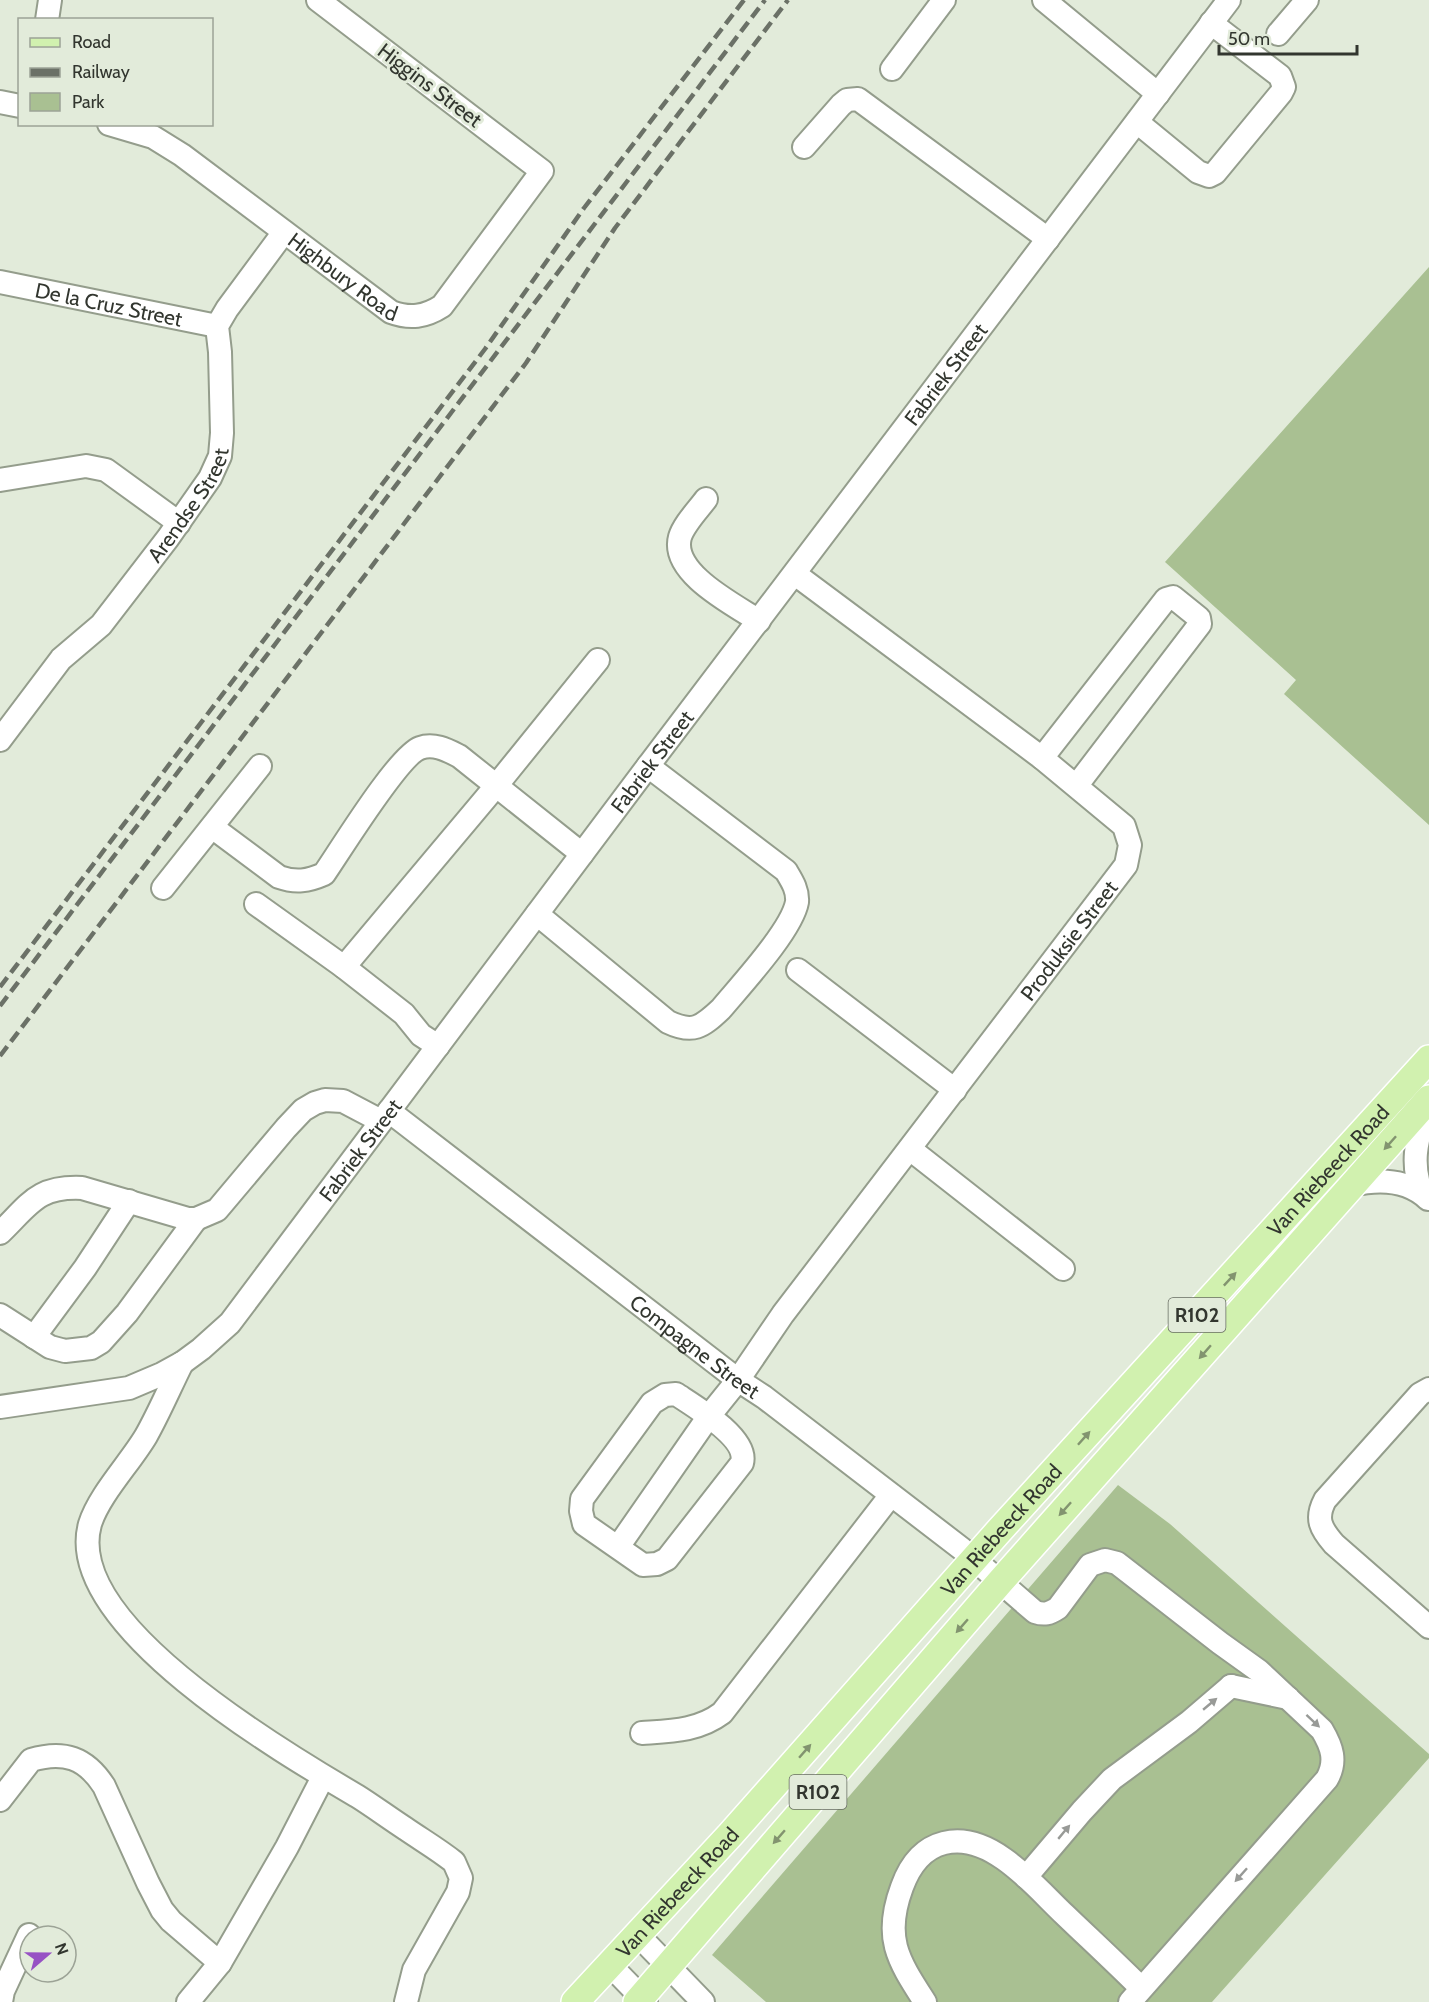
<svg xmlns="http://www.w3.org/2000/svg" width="1429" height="2002" font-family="Cabin,sans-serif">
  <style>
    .green { fill: #a9c092 }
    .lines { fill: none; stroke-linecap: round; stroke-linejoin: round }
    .minor-casing { stroke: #949d8c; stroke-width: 26 }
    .major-casing { stroke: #fff; stroke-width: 30 }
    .minor { stroke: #fff; stroke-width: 22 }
    .major { stroke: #d1f1af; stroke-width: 27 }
    .rail { stroke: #6b7167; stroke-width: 4.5; stroke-dasharray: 12 6; stroke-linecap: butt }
    .oneway { fill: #82946f }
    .oneway2 { fill: #989a97 }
    .labels { text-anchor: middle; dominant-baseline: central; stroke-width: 6; stroke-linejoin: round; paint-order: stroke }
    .shield { fill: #e2ebda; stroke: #676c62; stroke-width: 1.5 }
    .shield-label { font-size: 20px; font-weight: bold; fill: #32362f }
    .street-label { font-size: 21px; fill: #32362f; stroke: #e2ebda }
  </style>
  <rect width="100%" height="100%" fill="#e2ebda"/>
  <path class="green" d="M1429,267V825L1284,694L1296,680L1165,562Z
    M1118,1485L1170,1524L1429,1754V1758L1212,2002H766L712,1955Z"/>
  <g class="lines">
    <defs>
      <g id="minor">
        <path d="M1044,0L1158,94"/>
        <path d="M47,20L50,0"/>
        <path d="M1278,34L1307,0"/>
        <path d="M892,69L944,0"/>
        <path d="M0,102L20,106"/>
        <path d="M1137,122L1198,172L1209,176L1215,173L1281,93L1284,87L1280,76L1211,23"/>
        <path id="s1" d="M109,124L153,137L182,155L391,312C410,319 425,317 442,306L542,171L318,0"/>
        <path d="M804,147L841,105L847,100L858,99L1048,239"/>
        <path id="s2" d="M0,282L217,326"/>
        <path d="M0,480L86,466L106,470L179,523"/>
        <path d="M706,499C698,510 684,524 680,537C670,573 735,605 759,621"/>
        <path id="s3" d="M0,740L61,659L101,625L168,538L210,478L220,456L222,433L220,352L217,326L227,309L284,232"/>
        <path d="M1042,758L1166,599L1173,597L1199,618L1200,624L1077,785"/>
        <path d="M212,827L279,877C296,883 308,881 324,874C340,851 398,756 420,748C434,743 447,750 459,756L582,854"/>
        <path d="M163,888L260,766"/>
        <path d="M256,904L344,967L404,1014L421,1035L438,1046"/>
        <path d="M537,914L668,1022C693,1034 702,1027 721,1009C741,985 792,930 797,902C798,890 792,881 786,871L648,766"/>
        <path d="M344,967L496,786L598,660"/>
        <path d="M798,970L955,1090"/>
        <path id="s4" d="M389,1111L738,1380L764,1397L962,1549L1035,1612C1044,1615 1049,1614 1058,1608L1090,1565L1105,1560L1117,1563L1220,1643L1259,1671L1322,1730C1332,1747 1337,1761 1327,1779L1130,2002"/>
        <path d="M910,1149L1063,1269"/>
        <path d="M1352,1185C1378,1179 1407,1179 1428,1199"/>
        <path d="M1422,1193C1408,1158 1420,1133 1429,1099"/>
        <path d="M0,1233C30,1204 37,1186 82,1188L188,1219H196L217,1210L286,1128L303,1110L315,1103L325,1100L343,1101L381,1121"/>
        <path d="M0,1315L50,1347L65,1351L91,1348L101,1342L127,1313L196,1219"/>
        <path d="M34,1337L85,1268L129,1201"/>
        <path d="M182,1363C170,1387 159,1413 146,1436C130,1463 99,1495 90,1524C62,1624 285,1754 357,1796C373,1806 389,1818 406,1829C422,1840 439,1850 454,1862L461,1878L458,1892L414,1970L406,2002"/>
        <path d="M1429,1389L1420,1394L1325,1500C1315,1519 1321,1529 1334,1544L1429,1627"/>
        <path d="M676,1394C694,1406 749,1438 742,1463L667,1559L657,1564L643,1565L584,1524L581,1511L582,1499L652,1403L665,1395Z"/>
        <path id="s5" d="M0,1407L129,1388L162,1374L182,1363L201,1349L230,1323L648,766L1229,0"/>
        <path id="s6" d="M618,1547L709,1416L738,1380L783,1314L1126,865L1130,845L1124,826L1042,758L795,574"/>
        <path d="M1231,1686L1288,1698"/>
        <path d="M642,1733C671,1731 698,1731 722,1713L891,1495"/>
        <path d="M0,1800L31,1760C64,1750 86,1758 104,1786L148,1883L162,1910L171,1921L220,1963"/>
        <path d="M1026,1877L1082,1811L1112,1779L1189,1722L1231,1686"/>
        <path d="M637,1934L703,2002"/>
        <path d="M609,1964L646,2002"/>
        <path d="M1,2002L3,1991L29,1935"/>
        <path d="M188,2002L220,1963L287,1847L323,1777"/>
        <path d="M925,2002C898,1960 883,1938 902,1887C920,1837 962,1829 1004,1859C1027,1875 1045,1896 1065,1915C1090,1939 1116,1963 1141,1988"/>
      </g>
      <g id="major">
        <path id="s7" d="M575,2002L730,1835L998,1532L1429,1059"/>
        <path d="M637,2002L1000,1582L1429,1099"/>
      </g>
    </defs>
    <use href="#minor" class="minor-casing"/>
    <use href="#major" class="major-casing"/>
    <use href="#minor" class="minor"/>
    <use href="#major" class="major"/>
    <path class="rail" d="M0,987L485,349L584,208L744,0
      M0,1006L765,0
      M0,1056L526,363L615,228L788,0"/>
  </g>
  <defs><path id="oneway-solid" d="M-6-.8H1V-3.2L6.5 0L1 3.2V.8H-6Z" transform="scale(1.5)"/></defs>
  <g class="oneway">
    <use href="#oneway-solid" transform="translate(1390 1143) rotate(132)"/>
    <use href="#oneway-solid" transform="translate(1230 1279) rotate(-47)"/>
    <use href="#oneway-solid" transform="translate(1205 1352) rotate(131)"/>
    <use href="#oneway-solid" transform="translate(1084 1438) rotate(-48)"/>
    <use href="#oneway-solid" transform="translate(1065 1509) rotate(132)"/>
    <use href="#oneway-solid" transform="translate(962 1626) rotate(131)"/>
    <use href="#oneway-solid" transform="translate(805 1751) rotate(-49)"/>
    <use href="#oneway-solid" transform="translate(779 1837) rotate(131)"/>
  </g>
  <g class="oneway2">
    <use href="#oneway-solid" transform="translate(1210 1704) rotate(-40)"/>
    <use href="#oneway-solid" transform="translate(1313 1721) rotate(43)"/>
    <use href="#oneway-solid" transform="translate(1064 1832) rotate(-50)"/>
    <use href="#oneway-solid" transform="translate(1241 1875) rotate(132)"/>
  </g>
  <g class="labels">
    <g class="shield">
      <rect x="1168.5" y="1298" width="57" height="34" rx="4.5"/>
      <rect x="789.5" y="1775" width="57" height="34" rx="4.5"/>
    </g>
    <g class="shield-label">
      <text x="1197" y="1315">R102</text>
      <text x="818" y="1792">R102</text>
    </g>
    <g class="street-label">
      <text transform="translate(430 85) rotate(37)">Higgins Street</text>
      <text stroke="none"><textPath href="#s1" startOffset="282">Highbury Road</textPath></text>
      <text stroke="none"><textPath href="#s2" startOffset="111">De la Cruz Street</textPath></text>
      <text stroke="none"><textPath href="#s5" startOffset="1440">Fabriek Street</textPath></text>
      <text stroke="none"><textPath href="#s3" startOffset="303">Arendse Street</textPath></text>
      <text stroke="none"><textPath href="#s5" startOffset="954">Fabriek Street</textPath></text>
      <text stroke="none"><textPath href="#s6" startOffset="756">Produksie Street</textPath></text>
      <text stroke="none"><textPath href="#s5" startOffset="468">Fabriek Street</textPath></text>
      <text stroke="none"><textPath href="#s7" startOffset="1122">Van Riebeeck Road</textPath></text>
      <text stroke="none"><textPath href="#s4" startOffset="386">Compagne Street</textPath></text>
      <text stroke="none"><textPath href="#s7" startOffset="636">Van Riebeeck Road</textPath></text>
      <text stroke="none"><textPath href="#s7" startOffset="150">Van Riebeeck Road</textPath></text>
    </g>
  </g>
  <rect x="18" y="18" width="195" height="108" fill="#e2ebda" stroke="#9ca396" stroke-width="1.5"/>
  <rect x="30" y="38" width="30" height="9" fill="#d1f1af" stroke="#9ca396" stroke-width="1.5"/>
  <text x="72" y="48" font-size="18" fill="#32362f">Road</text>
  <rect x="30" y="68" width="30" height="9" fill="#6b7167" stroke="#9ca396" stroke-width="1.5"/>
  <text x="72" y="78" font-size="18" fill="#32362f">Railway</text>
  <rect x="30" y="93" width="30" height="18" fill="#a9c092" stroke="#9ca396" stroke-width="1.5"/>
  <text x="72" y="108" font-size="18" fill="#32362f">Park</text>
  <g transform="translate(48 1954) rotate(70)"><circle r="28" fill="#e2ebda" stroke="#9ca396" stroke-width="1.5"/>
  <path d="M0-4.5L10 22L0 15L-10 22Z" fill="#9751c4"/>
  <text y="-9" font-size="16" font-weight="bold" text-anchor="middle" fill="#32362f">N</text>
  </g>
  <path d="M1219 45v9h138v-9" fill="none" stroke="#32362f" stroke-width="3"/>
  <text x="1228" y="45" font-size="18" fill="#32362f" stroke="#e2ebda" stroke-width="4.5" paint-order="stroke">50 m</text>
</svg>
